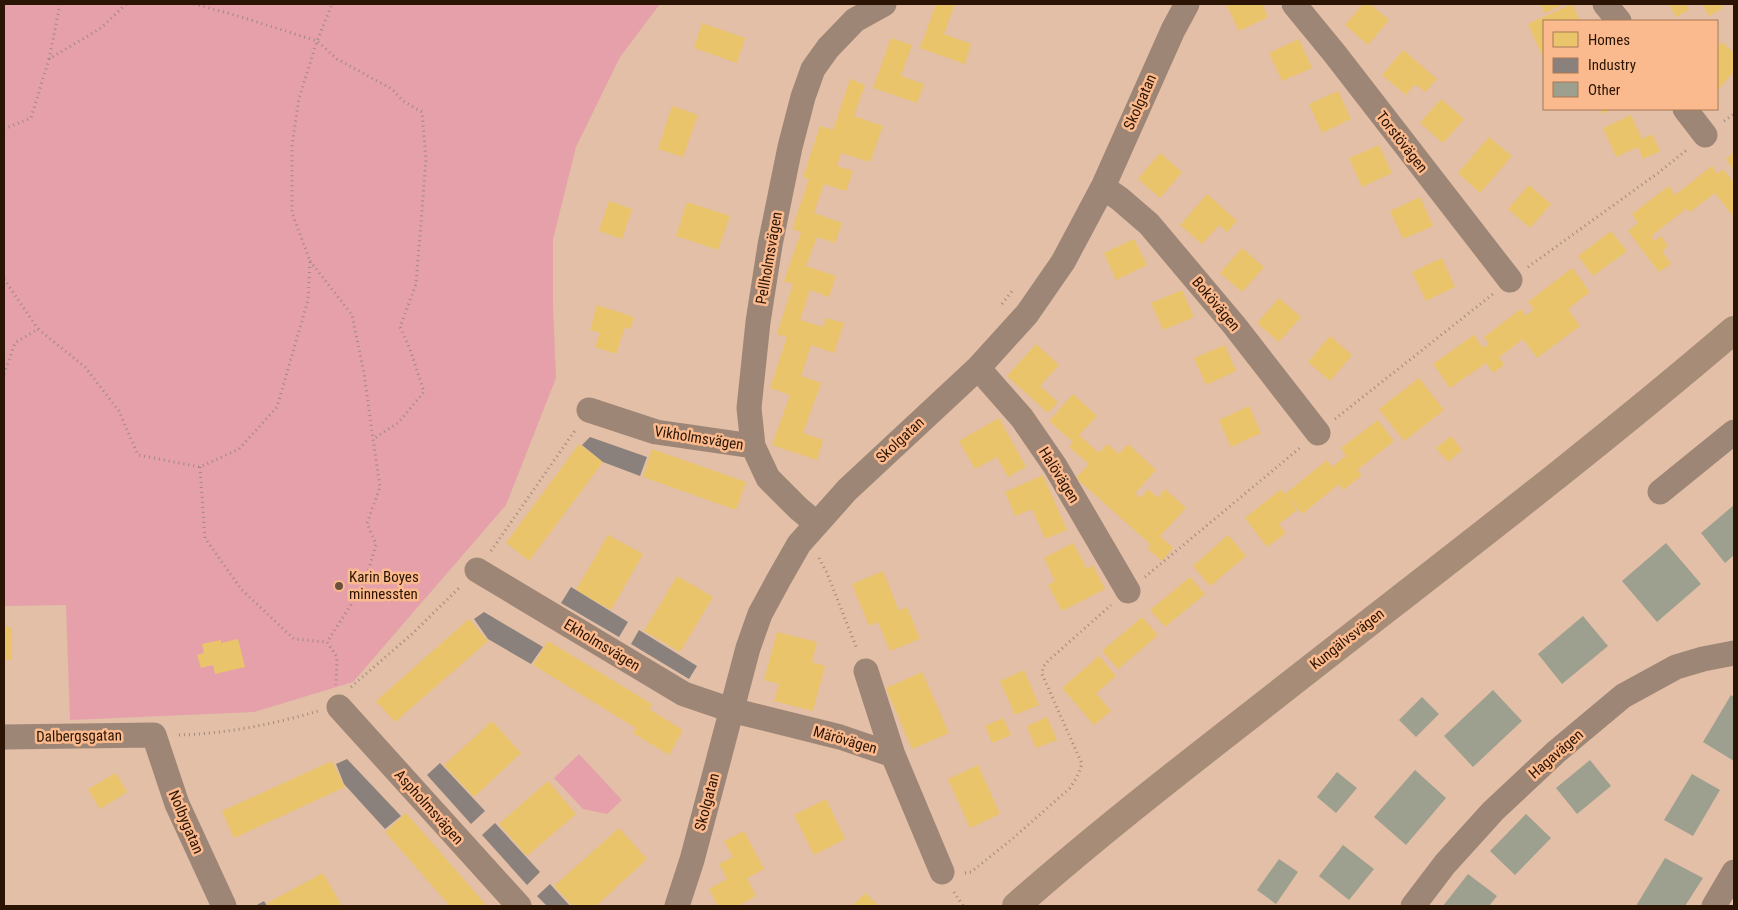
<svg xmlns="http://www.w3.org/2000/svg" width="1738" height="910" font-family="'Roboto Condensed',sans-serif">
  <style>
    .green { fill: #e5a0aa }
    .homes { fill: #e9c46a }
    .industry { fill: #8a817c }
    .building { fill: #9d9f8f }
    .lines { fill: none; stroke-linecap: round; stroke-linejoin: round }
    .path { stroke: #a0897b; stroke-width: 3; stroke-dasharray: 1 4; stroke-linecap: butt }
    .street { stroke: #9e8676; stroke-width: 25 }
    .secondary { stroke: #a78c77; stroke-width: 28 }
    .poi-dot { fill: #6b503c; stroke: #fbba8e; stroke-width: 2 }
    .labels { text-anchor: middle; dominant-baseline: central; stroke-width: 5; stroke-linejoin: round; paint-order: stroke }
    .street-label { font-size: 15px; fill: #2b1403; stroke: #fbba8e }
    .poi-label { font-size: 15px; fill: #2b1403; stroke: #fbba8e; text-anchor: start }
  </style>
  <rect width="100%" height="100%" fill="#e2bfa6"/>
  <path class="green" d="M4,4H660L620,57L576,147L553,239V306L556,378L506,505L353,682L254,712L70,720L66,605L4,606Z
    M579,754L622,800L607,814L583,809L554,778Z"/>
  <path class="homes" d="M936,4H955L944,34L971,44L965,64L920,48Z
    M1226,4H1262L1268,17L1239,31Z
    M1363,4H1370L1389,20L1368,45L1345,25Z
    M1540,4H1564L1545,13Z
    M1572,4L1580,21H1544V60L1528,24Z
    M1669,4H1686L1689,10L1676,17Z
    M1702,4H1721L1723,8L1709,16Z
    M702,23L745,38L737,63L694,48Z
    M891,38L912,45L901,76L924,84L917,103L873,88Z
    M1299,39L1312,68L1282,81L1269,53Z
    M1722,42L1734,53V71L1719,89L1717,87V48Z
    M1403,50L1437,79L1425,92L1415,84L1406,95L1382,75Z
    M850,79L865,85L854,116L883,126L870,162L841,153L837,166L853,171L846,191L824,184L814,213L842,223L835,243L817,237L806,266L836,276L829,297L810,290L800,320L823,327L826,318L844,323L834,353L811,345L801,376L821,383L803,433L823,440L817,460L772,445L790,395L770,388L787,337L777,334L793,284L784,281L801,232L792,229L809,179L803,177L820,126L833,130Z
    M1338,91L1351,119L1322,133L1309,104Z
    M1441,99L1464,119L1443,143L1420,123Z
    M672,106L698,115L683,157L658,149Z
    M1600,109H1613L1602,114Z
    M1631,115L1642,139L1652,134L1660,151L1643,159L1638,147L1616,157L1603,128Z
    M1489,137L1512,156L1480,193L1458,173Z
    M1379,145L1392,173L1362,187L1349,158Z
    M1734,152V170L1726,159Z
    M1160,153L1182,172L1160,198L1138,179Z
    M1712,166L1717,174L1723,169L1734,183V213L1732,215L1715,193L1690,212L1682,204L1686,209L1651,236L1655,241L1661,236L1668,246L1662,251L1671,264L1659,272L1628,231L1638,223L1632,214L1669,186L1675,195Z
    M1529,185L1551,204L1530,228L1508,209Z
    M1207,194L1237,221L1227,232L1219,225L1202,244L1180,225Z
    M1420,197L1433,226L1403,239L1390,211Z
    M609,201L632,209L622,239L599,231Z
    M687,202L730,216L718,250L676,236Z
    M1611,231L1627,251L1593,276L1578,256Z
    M1134,239L1147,265L1116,280L1104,253Z
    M1242,248L1264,267L1242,292L1220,273Z
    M1442,258L1455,287L1426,301L1412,272Z
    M1572,268L1590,292L1568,309L1580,326L1537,358L1523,339L1499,357L1504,365L1493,373L1486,363L1450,388L1433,364L1474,335L1483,348L1489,344L1484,337L1521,309L1526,316L1534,309L1528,302Z
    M1182,290L1194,317L1163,330L1151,303Z
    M1279,298L1301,317L1279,342L1257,323Z
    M597,305L634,317L630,329L625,327L616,354L595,347L600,333L590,330Z
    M1330,336L1352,355L1330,381L1308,362Z
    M1036,344L1059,365L1040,386L1058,402L1048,413L1007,376Z
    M1225,345L1236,371L1206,385L1194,358Z
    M1419,378L1444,410L1404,441L1379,409Z
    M1073,394L1097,416L1079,435L1099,453L1107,444L1119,454L1128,444L1156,470L1135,493L1141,498L1148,489L1158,498L1165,489L1186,508L1160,536L1173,548L1162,561L1148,549L1150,544L1076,478L1089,464L1069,447L1073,442L1049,421Z
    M1249,406L1261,433L1231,447L1219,420Z
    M999,418L1026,467L1008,477L997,457L975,469L959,441Z
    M1378,420L1394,441L1357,470L1362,475L1343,490L1339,484L1302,514L1285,494L1327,460L1332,467L1346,456L1341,448Z
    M1451,436L1462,450L1448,462L1436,448Z
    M579,444L603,462L529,561L506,543Z
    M652,449L746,482L736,510L643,477Z
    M1043,475L1067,530L1045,539L1032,509L1015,516L1005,492Z
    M1281,489L1297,510L1279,524L1286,533L1267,547L1245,518Z
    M608,535L643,554L611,610L576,590Z
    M1228,535L1246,556L1210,586L1193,566Z
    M1073,543L1087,569L1093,565L1105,589L1062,611L1048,585L1055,581L1044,558Z
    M883,571L899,611L907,607L920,639L890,651L878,622L869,626L852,584Z
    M677,576L713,597L680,652L644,631Z
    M1190,577L1205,594L1165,627L1150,610Z
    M1142,617L1158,635L1118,669L1102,651Z
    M469,619L488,641L395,722L376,701Z
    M4,627H12V660H4Z
    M777,632L817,642L812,662L825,666L813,711L774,701L779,684L764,680Z
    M238,639L245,667L215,674L213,665L201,668L197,655L204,653L202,644L221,640V643Z
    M548,641L652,704L649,709L683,730L669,755L633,733L636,728L533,665Z
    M1099,656L1116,676L1096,693L1111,711L1094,725L1062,688Z
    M1024,670L1039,705L1015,715L1000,681Z
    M922,672L949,733L912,749L886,688Z
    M1047,717L1057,740L1036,748L1027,726Z
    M1003,718L1011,735L992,743L985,726Z
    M492,721L521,753L474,797L444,765Z
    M332,761L345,787L234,838L222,811Z
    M978,765L1000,814L970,828L948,779Z
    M116,773L127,792L100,809L88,789Z
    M548,781L576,814L527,856L499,824Z
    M826,799L845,839L814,855L794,815Z
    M406,813L487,906H450L385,832Z
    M619,828L647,859L596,906H573L554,886Z
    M744,831L764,869L747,878L756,896L741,904L742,906H718L709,889L727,879L719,864L733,857L724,841Z
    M323,873L342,906H269L267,903Z
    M865,893L879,906H852Z"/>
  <path class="industry" d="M590,437L647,457L640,476L603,462L582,445Z
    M571,587L628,622L619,637L561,603Z
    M484,612L543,647L531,664L488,639L474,619Z
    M639,630L697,666L689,679L631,644Z
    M347,759L401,816L385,829L344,784L336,764Z
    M440,763L485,811L471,824L427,775Z
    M495,823L540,872L527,885L482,835Z
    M550,884L570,906H547L537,896Z
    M264,901L267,906H255Z"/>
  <path class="building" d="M1734,505V555L1725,563L1701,533Z
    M1666,543L1701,584L1657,622L1622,581Z
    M1583,616L1608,646L1562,684L1538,654Z
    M1493,690L1522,721L1473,767L1444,736Z
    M1731,695L1734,697V761L1703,742Z
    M1422,697L1439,714L1416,737L1399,720Z
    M1590,760L1611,786L1577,814L1556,788Z
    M1415,770L1446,798L1406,845L1374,817Z
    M1337,772L1357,788L1336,813L1317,797Z
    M1692,774L1720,790L1693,836L1664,820Z
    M1526,814L1551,838L1515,875L1490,851Z
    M1343,845L1374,869L1349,900L1319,876Z
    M1665,858L1703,878L1685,906H1636Z
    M1279,859L1298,872L1276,904L1257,890Z
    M1468,874L1497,896L1489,906H1443Z"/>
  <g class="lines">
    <path class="path" d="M194,4L235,15L317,41L332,4
      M49,59L60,4
      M1724,121L1734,114
      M4,129L31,118L49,59L101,28L126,4
      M310,261L352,315L364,373L373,439
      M1528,267L1658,173L1688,149
      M4,279L38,329
      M1002,304L1012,291
      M4,374L15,343L38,329L85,367L119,411L138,455L200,467L239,449L277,407L308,300L310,261L292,213V146L299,98L317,41L337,59L392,89L403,101L422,112L426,160L416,284L400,327L410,349L424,392L398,423L373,439L380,487L367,523L376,544L365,583L327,642L337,657L336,685
      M1335,419L1493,294
      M200,467L205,538L241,589L294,639L327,642
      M491,551L576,429
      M819,558L827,573L857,649
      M1145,577L1301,447
      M351,687L412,634L461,586
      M179,735C224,734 275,724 318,711
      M965,873L971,872L1011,840L1070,788L1077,777L1082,764L1042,674L1043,667L1049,660L1111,605
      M954,892L963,906"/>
    <path class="street" d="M1294,4L1335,54L1510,280
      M1605,4L1619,21
      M1685,109L1705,135
      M1103,187L1120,199L1149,224L1234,325L1318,433
      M978,368L1022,418L1055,466L1128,591
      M589,410L656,432L753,446
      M1660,492L1734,432
      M817,524L799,509L768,478L753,446L749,408L758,322L770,245L790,147L803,97L813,69L828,48L855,20L884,4
      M477,570L684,694L731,710L840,737L893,755L942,872
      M866,671L893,755
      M339,707L519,906
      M4,737L154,735L177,804L224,906
      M677,906L692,860L748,648L760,614L779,579L799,544L847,490L978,368L1027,314L1063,262L1103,187L1173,30L1187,4
      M1413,906L1445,864L1493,811L1556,752L1623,696L1676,667L1703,659L1734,653
      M1714,906L1734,872"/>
    <path class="secondary" d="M1016,906C1093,838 1175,774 1256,711C1416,585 1580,462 1734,330"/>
  </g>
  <circle class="poi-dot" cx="339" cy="586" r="5"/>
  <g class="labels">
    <g class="street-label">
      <text transform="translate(1140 102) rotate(-66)">Skolgatan</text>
      <text transform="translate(1402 142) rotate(52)">Torstövägen</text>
      <text transform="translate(769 258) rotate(-80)">Pellholmsvägen</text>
      <text transform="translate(1216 304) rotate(50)">Bokövägen</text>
      <text transform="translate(699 438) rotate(9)">Vikholmsvägen</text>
      <text transform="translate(900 440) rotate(-43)">Skolgatan</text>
      <text transform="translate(1059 475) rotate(58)">Halövägen</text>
      <text transform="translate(1347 639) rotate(-38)">Kungälvsvägen</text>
      <text transform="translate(602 645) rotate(31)">Ekholmsvägen</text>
      <text transform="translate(79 736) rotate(-1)">Dalbergsgatan</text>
      <text transform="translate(845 740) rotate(16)">Märövägen</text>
      <text transform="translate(1556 754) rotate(-41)">Hagavägen</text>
      <text transform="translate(707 802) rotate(-75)">Skolgatan</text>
      <text transform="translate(429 807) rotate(48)">Aspholmsvägen</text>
      <text transform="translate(186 822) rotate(67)">Nolbygatan</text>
    </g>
    <g class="poi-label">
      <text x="349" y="577">Karin Boyes<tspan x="349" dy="17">minnessten</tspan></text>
    </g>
  </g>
  <rect width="1738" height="910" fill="none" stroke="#2b1403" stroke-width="10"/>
  <rect x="1543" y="20" width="175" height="90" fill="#fbba8e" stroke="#a87856"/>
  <rect x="1553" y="32" width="25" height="15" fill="#e9c46a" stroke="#a87856"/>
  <text x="1588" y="45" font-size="15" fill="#2b1403">Homes</text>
  <rect x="1553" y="58" width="25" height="15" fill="#8a817c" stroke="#a87856"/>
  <text x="1588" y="70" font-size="15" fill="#2b1403">Industry</text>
  <rect x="1553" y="82" width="25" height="15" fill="#9d9f8f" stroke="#a87856"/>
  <text x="1588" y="95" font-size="15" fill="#2b1403">Other</text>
</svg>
